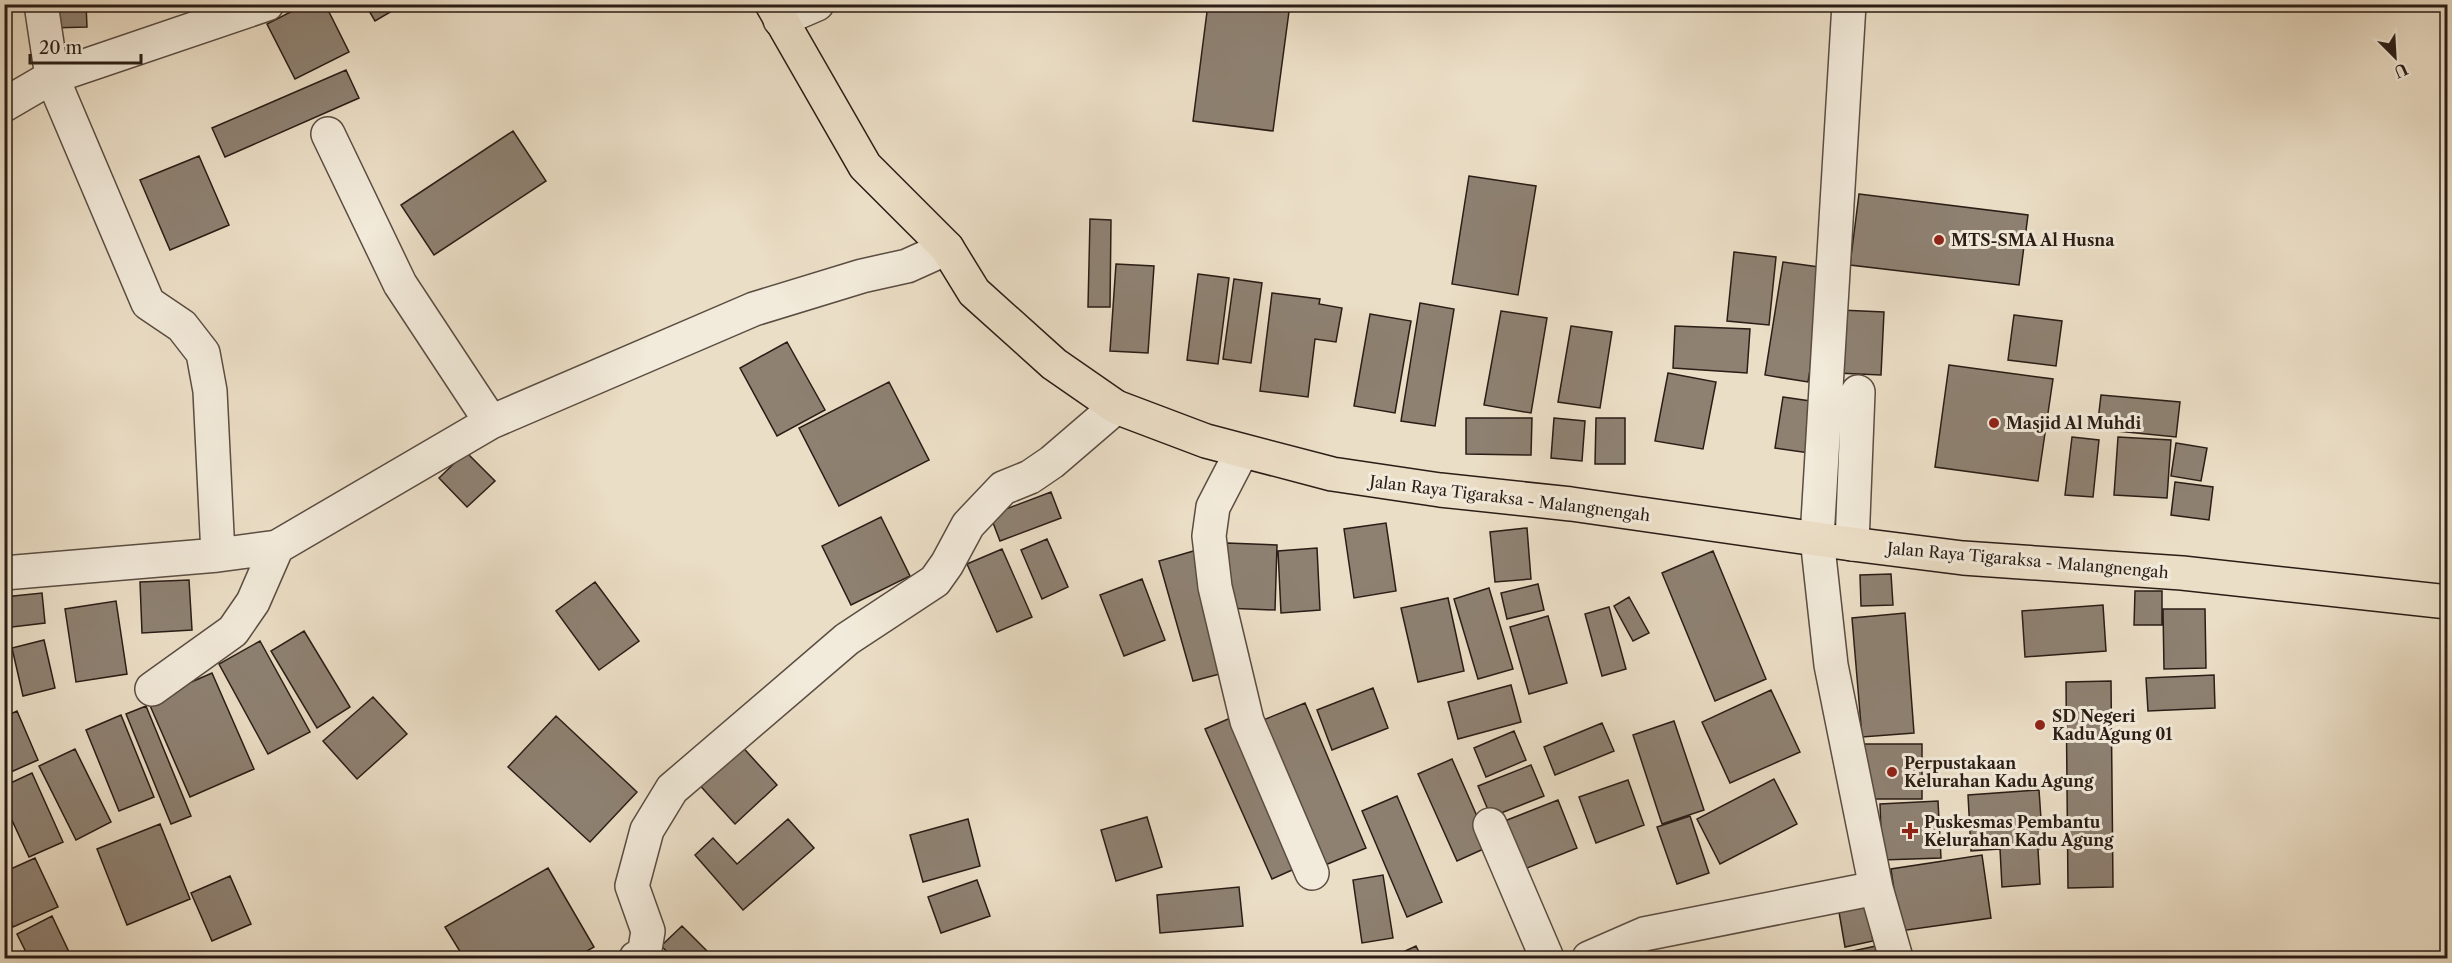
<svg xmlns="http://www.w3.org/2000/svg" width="2452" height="963" font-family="'Libre Caslon Text',serif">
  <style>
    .building { fill: #8e8172; stroke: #2a1d16; stroke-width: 1.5 }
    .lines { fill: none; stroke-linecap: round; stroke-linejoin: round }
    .minor-casing { stroke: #5a4d42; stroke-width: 36 }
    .major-casing { stroke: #2a1d16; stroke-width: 36 }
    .minor { stroke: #f2eada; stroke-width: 33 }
    .major { stroke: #ebdec6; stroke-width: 33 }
    .poi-dot { fill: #8f2418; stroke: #f2eada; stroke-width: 2 }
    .labels { text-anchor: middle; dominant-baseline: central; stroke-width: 6; stroke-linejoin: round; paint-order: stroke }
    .poi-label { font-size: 16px; font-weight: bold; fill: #2a1d16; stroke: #f2eada; text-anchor: start }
    .street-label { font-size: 16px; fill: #2a1d16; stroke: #f2eada }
  </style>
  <rect width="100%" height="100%" fill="#ebdec6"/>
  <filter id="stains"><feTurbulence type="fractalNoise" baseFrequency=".00333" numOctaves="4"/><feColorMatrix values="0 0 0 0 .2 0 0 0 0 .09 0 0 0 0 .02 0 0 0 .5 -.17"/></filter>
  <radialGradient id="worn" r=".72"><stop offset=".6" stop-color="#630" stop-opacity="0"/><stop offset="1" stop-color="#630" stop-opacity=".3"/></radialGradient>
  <path class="building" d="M49,4H86L87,27L50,28Z
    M306,4H325L349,52L295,79L267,24Z
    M365,4H404L375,21Z
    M1208,4H1290L1273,131L1193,121Z
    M346,70L359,98L225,157L212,128Z
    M513,131L546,181L434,255L401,205Z
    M199,156L229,225L170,250L140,180Z
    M1469,176L1536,186L1518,295L1452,284Z
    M1859,194L2028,215L2019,285L1850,265Z
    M1090,219L1111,220L1110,307H1088Z
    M1734,252L1776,257L1769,325L1727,321Z
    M1783,262L1826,268L1808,382L1765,375Z
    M1116,264L1154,266L1148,353L1110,351Z
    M1198,274L1229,278L1218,364L1187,360Z
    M1234,279L1262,283L1251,363L1223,359Z
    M1272,293L1320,299L1319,304L1342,308L1336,342L1315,339L1308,397L1260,391Z
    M1420,303L1454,309L1435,426L1401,421Z
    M1840,310L1884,312L1881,375L1837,373Z
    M1501,311L1547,318L1531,413L1484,405Z
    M1370,314L1411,321L1395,413L1354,406Z
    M2014,315L2062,321L2056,366L2008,360Z
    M1571,326L1612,332L1600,408L1558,402Z
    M1675,326L1750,329L1747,373L1673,368Z
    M787,342L825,410L777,436L740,368Z
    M1949,365L2053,379L2038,481L1935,467Z
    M1668,373L1716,382L1703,449L1655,441Z
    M889,382L929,460L839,506L799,428Z
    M2101,395L2180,402L2176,437L2097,429Z
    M1783,397L1824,403L1816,454L1775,448Z
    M1466,418H1532L1531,455L1466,454Z
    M1554,418L1585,421L1582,461L1551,458Z
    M1596,418H1625V464H1595Z
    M2072,437L2099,440L2093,497L2065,495Z
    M2118,437L2171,440L2167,498L2114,495Z
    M2176,443L2207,448L2201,481L2171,476Z
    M466,452L495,481L467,507L439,478Z
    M2175,482L2213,487L2209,520L2171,515Z
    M1051,492L1061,518L1000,541L990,515Z
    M881,517L910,576L851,605L822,546Z
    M1386,523L1396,591L1354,598L1344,529Z
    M1527,528L1531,579L1495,582L1490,532Z
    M1047,539L1068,587L1042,599L1021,550Z
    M1227,543L1277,545L1275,610L1224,608Z
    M1317,548L1320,610L1281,613L1278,551Z
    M1002,549L1032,617L997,632L967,564Z
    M1197,550L1231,671L1193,681L1159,561Z
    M1713,551L1766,679L1715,701L1662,573Z
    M1891,574L1893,605L1861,606L1860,575Z
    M1142,579L1165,640L1124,656L1100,595Z
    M189,580L192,630L142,633L140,582Z
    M595,582L639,641L599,670L556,611Z
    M1538,584L1544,610L1507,619L1501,593Z
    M1489,588L1513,669L1478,679L1454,599Z
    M2135,591H2162V625H2134Z
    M42,593L45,623L4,628V597Z
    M1629,597L1649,633L1633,641L1614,606Z
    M1448,598L1464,671L1418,682L1401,608Z
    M116,601L127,674L76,682L65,609Z
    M2103,605L2106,651L2025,657L2022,611Z
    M1609,607L1626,669L1602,676L1585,614Z
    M2163,609H2205L2206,668L2164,669Z
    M1905,613L1914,733L1862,737L1852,618Z
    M1548,616L1567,683L1529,694L1510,627Z
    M304,631L350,707L317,728L271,651Z
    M44,640L55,688L23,696L12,648Z
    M260,641L310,732L268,754L219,664Z
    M4,650L10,699L4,700Z
    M212,673L254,769L190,797L148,701Z
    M2214,675L2215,708L2148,711L2146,678Z
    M2111,681L2113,887L2068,888L2066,682Z
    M1511,685L1521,722L1458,739L1448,702Z
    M1373,688L1388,728L1332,750L1317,710Z
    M1771,690L1800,752L1730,783L1702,722Z
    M373,697L407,734L357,779L323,741Z
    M1305,703L1366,848L1318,868L1256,723Z
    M146,706L191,816L171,824L126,714Z
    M17,711L38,760L4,775V717Z
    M121,715L154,797L119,811L86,730Z
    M556,716L637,792L590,842L508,767Z
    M1235,716L1301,866L1272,879L1205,729Z
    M1674,721L1704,810L1662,824L1633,735Z
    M1602,723L1614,751L1555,775L1544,747Z
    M1514,731L1526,760L1486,777L1474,748Z
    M738,742L777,785L735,824L695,780Z
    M1861,744H1922V799H1861Z
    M75,749L111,822L76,840L39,766Z
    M1452,759L1490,846L1457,861L1418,774Z
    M1531,765L1544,796L1491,817L1478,786Z
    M32,773L63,842L29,857L4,803V786Z
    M1774,779L1797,824L1720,864L1697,819Z
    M1628,780L1644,825L1596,843L1579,797Z
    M2039,790L2043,848L2038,849L2040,884L2002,887L2000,849L1971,851L1968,795Z
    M1397,796L1442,902L1407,917L1362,811Z
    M1558,800L1577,848L1522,870L1502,822Z
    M1938,801L1941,858L1882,860L1880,804Z
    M1690,816L1709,873L1677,884L1657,827Z
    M1147,817L1162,867L1116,881L1101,830Z
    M788,819L814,848L743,910L695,855L713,838L737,864Z
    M968,819L980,866L923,882L910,835Z
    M160,824L190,899L127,925L97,849Z
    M1982,855L1991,918L1900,931L1891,869Z
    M35,858L58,907L13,927L4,907V872Z
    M548,868L594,947L575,958H464L445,927Z
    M1383,875L1393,938L1362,943L1353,880Z
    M230,876L251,924L212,941L191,893Z
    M977,880L990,916L941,933L928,897Z
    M1239,887L1243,926L1160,933L1157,895Z
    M1867,907L1873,941L1845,947L1839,912Z
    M52,916L69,952L56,958H29L17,934Z
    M682,926L712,956L710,958H674L661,946Z
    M1416,946L1422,958H1390Z
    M1876,946L1878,958H1825V957Z"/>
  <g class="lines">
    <defs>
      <path id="minor" d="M41,4L52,77L148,303L182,326L203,353L210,391L218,555
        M1849,4L1817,538L1831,665L1876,888L1896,958
        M780,20L817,4
        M4,105L52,77L267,4
        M328,134L400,284L491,422
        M1242,451L1213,507L1209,536L1215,587L1247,721L1312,873
        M1852,544L1858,392
        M4,573L218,555L277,547L491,422L754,309L862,276L907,266L947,248
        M152,689L233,631L253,602L277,547
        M1490,825L1547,958
        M636,958L644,955L648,931L632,886L647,830L672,789L847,639L935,581L947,564L968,525L1003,488L1030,477L1052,462L1116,407
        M1589,958L1644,934L1876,888"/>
      <path id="major" d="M772,4L865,166L947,248L974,292L1054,364L1116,407L1206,441L1332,474L1440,490L1571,504L1852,544L1963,558L2182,573L2448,602"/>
    </defs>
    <use href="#minor" class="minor-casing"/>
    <use href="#major" class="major-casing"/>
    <use href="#minor" class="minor"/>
    <use href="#major" class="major"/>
  </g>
  <g class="poi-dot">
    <circle cx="1939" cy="240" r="6"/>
    <circle cx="1994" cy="423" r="6"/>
    <circle cx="2040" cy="725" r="6"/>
    <circle cx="1892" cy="772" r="6"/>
    <path d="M1907 822h6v6h6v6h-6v6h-6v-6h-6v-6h6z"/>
  </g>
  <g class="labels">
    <g class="poi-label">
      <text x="1951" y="240">MTS-SMA Al Husna</text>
      <text x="2006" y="423">Masjid Al Muhdi</text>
      <text x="2052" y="716">SD Negeri<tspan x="2052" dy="18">Kadu Agung 01</tspan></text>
      <text x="1904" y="763">Perpustakaan<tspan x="1904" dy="18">Kelurahan Kadu Agung</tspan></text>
      <text x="1924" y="822">Puskesmas Pembantu<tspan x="1924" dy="18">Kelurahan Kadu Agung</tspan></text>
    </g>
    <g class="street-label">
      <text transform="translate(1510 498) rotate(7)">Jalan Raya Tigaraksa - Malangnengah</text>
      <text transform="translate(2028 560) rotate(5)">Jalan Raya Tigaraksa - Malangnengah</text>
    </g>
  </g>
  <rect width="2452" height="963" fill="none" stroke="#ebdec6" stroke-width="24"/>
  <rect x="6" y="6" width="2440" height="951" fill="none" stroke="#2a1d16" stroke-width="3"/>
  <rect x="12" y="12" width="2428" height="939" fill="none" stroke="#2a1d16" stroke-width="1.5"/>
  <g transform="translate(2395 57) rotate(156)" stroke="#f2eada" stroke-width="4.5" paint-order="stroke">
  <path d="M0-4.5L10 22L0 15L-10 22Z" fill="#2a1d16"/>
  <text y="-9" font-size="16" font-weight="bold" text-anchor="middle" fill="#2a1d16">U</text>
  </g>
  <path d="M30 54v9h111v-9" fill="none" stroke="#2a1d16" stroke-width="3"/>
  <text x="39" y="54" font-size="18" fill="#2a1d16" stroke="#f2eada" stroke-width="4.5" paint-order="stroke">20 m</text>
  <rect width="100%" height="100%" filter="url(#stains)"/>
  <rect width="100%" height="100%" fill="url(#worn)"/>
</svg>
